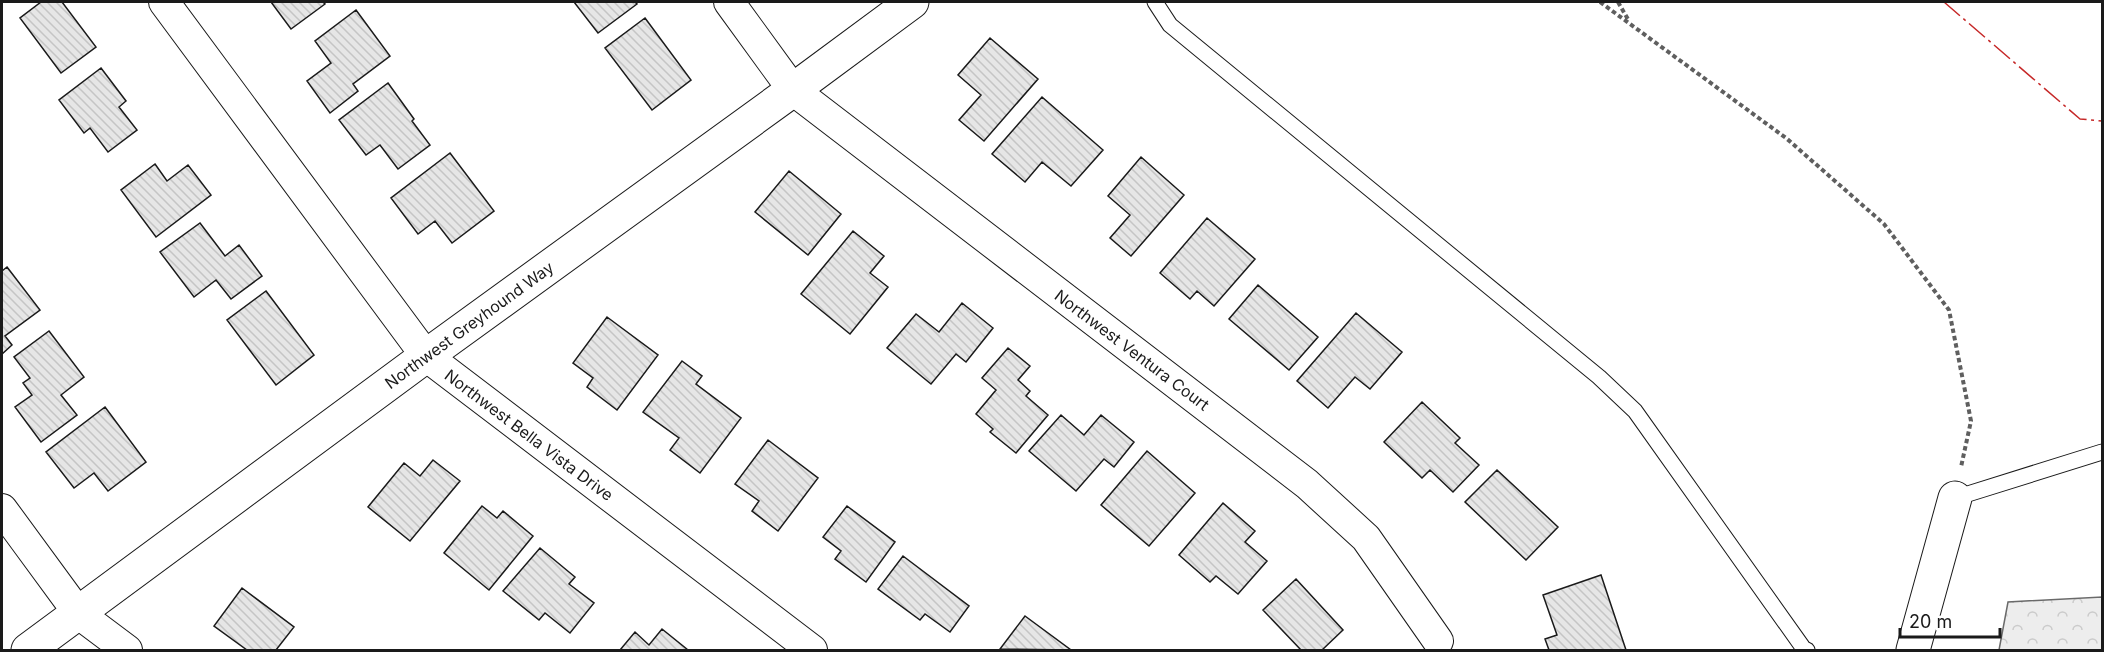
<svg xmlns="http://www.w3.org/2000/svg" width="2104" height="652" font-family="Inter,sans-serif">
  <style>
    .park { fill: url(#park-crowns); stroke: #6a6a6a; stroke-width: 1.5 }
    .building { fill: url(#building-back-hatch); stroke: #1a1a1a; stroke-width: 1.5 }
    .lines { fill: none; stroke-linecap: round; stroke-linejoin: round }
    .service-casing { stroke: #1a1a1a; stroke-width: 17 }
    .minor-casing { stroke: #1a1a1a; stroke-width: 32 }
    .tertiary-casing { stroke: #1a1a1a; stroke-width: 35 }
    .path { stroke: #5f5f5f; stroke-width: 4; stroke-dasharray: 4.5 3; stroke-linecap: butt }
    .service { stroke: #fff; stroke-width: 15 }
    .minor { stroke: #fff; stroke-width: 30 }
    .tertiary { stroke: #fff; stroke-width: 33 }
    .power { stroke: #c62828; stroke-width: 1.5; stroke-dasharray: 21 4.5 3 4.5; stroke-linecap: butt }
    .labels { text-anchor: middle; dominant-baseline: central; stroke-width: 4.5; stroke-linejoin: round; paint-order: stroke }
    .street-label { font-size: 16px; fill: #1a1a1a; stroke: #fff }
  </style>
  <defs>
    <pattern id="park-crowns" width="20" height="18" patternUnits="userSpaceOnUse" patternTransform="scale(1.5)"><rect width="20" height="18" fill="#ededed"/><path d="M2 6a3 3 0 1 1 6 0M12 15a3 3 0 1 1 6 0" fill="none" stroke="#cbcbcb"/></pattern>
    <pattern id="building-back-hatch" width="6" height="6" patternUnits="userSpaceOnUse" patternTransform="scale(1.5)"><rect width="6" height="6" fill="#e6e6e6"/><path d="M-1 5l2 2M0 0l6 6M5-1l2 2" fill="none" stroke="#c5c5c5"/></pattern>
  </defs>
  <rect width="100%" height="100%" fill="#fff"/>
  <path class="park" d="M2102,597V650H1999L2008,602Z"/>
  <path class="building" d="M41,2H62L96,47L61,73L20,18Z
    M271,2H323L325,4L291,29Z
    M574,2H635L637,4L598,33Z
    M356,10L390,56L353,84L358,91L330,113L307,81L331,63L315,41Z
    M645,18L691,80L652,110L605,48Z
    M990,38L1038,79L984,141L959,120L981,95L958,75Z
    M101,68L126,101L119,107L137,130L108,152L90,128L84,133L59,100Z
    M388,83L414,119L412,121L430,145L398,169L380,145L366,155L339,120Z
    M1042,97L1103,150L1071,186L1042,162L1025,182L992,154Z
    M450,153L494,211L452,243L435,221L418,234L391,198Z
    M1141,157L1184,195L1131,256L1110,238L1130,215L1108,196Z
    M155,164L167,181L188,165L211,195L156,237L121,190Z
    M789,171L841,214L808,255L755,212Z
    M1207,218L1255,259L1214,306L1197,291L1190,299L1160,273Z
    M200,223L225,256L239,245L262,276L231,299L216,280L194,297L160,252Z
    M853,231L884,256L870,273L888,287L850,334L801,294Z
    M7,267L40,310L5,336L12,345L2,354V271Z
    M1258,285L1318,337L1289,370L1229,319Z
    M266,291L314,355L276,385L227,320Z
    M962,303L993,328L966,362L956,354L931,384L887,348L916,314L939,332Z
    M1356,313L1402,352L1370,389L1355,377L1328,408L1297,381Z
    M607,317L658,355L617,410L587,387L593,378L573,363Z
    M49,331L84,377L61,395L77,415L41,442L15,407L32,395L23,383L30,378L14,357Z
    M1008,348L1030,366L1018,380L1030,391L1026,396L1048,415L1016,453L990,432L993,429L976,414L996,390L982,378Z
    M682,361L702,376L696,384L741,418L700,473L670,450L679,438L643,412Z
    M1422,402L1460,438L1455,443L1479,465L1453,492L1430,470L1422,478L1384,442Z
    M105,407L146,462L108,491L94,473L74,488L46,452Z
    M1061,415L1084,435L1101,415L1134,442L1114,467L1104,459L1076,491L1029,451Z
    M768,440L818,478L778,531L752,511L759,501L735,484Z
    M1147,451L1195,493L1149,546L1101,505Z
    M433,460L460,481L410,541L368,507L404,463L420,476Z
    M1497,470L1558,527L1526,560L1465,502Z
    M1223,503L1255,531L1245,542L1267,561L1238,594L1216,576L1210,582L1179,555Z
    M482,506L497,518L503,511L533,536L489,590L444,553Z
    M847,506L895,542L866,582L835,559L841,551L823,537Z
    M540,548L575,577L569,584L594,603L570,633L545,613L539,620L503,591Z
    M903,556L969,606L950,632L925,614L920,620L878,589Z
    M1601,575L1626,650H1549L1545,639L1557,635L1543,595Z
    M1296,579L1343,630L1322,650H1301L1263,610Z
    M242,588L294,627L276,650H247L214,626Z
    M1025,616L1071,650L1000,649Z
    M662,629L688,650H620L635,632L649,645Z"/>
  <g class="lines">
    <defs>
      <path id="service" d="M1155,2L1170,25L1599,377L1635,411L1804,649L1807,650
        M1955,498L2102,452"/>
      <path id="minor" d="M164,2L426,356L812,650
        M729,2L793,90L1307,484L1366,538L1438,641
        M2,509L79,614L127,650"/>
      <path id="tertiary" d="M28,650L426,356L793,90L912,2
        M1913,650L1955,498"/>
    </defs>
    <use href="#service" class="service-casing"/>
    <use href="#minor" class="minor-casing"/>
    <use href="#tertiary" class="tertiary-casing"/>
    <path class="path" d="M1600,2L1786,138L1884,224L1949,310L1971,421L1961,467
      M1618,2L1629,21"/>
    <use href="#service" class="service"/>
    <use href="#minor" class="minor"/>
    <use href="#tertiary" class="tertiary"/>
    <path class="power" d="M1944,2L2080,119L2102,121"/>
  </g>
  <g class="labels">
    <g class="street-label">
      <text transform="translate(469 325) rotate(-36)">Northwest Greyhound Way</text>
      <text transform="translate(1132 350) rotate(37)">Northwest Ventura Court</text>
      <text transform="translate(529 435) rotate(37)">Northwest Bella Vista Drive</text>
    </g>
  </g>
  <rect width="2104" height="652" fill="none" stroke="#1a1a1a" stroke-width="6"/>
  <path d="M1900 628v9h100v-9" fill="none" stroke="#1a1a1a" stroke-width="3"/>
  <text x="1909" y="628" font-size="18" fill="#1a1a1a" stroke="#ffffff" stroke-width="4.5" paint-order="stroke">20 m</text>
</svg>
